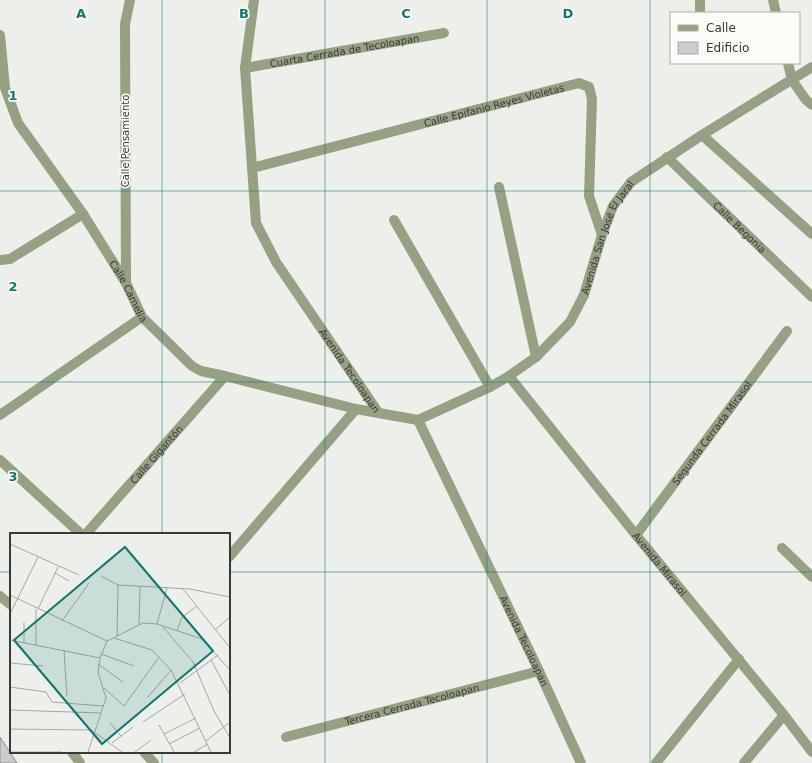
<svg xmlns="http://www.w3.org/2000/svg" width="812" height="763" font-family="'DejaVu Sans',sans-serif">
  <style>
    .building { fill: #cdcbd0; stroke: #908e92 }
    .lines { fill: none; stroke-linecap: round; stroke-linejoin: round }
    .minor { stroke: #96a083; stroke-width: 10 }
    .grid { fill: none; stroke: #0f766e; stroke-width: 1; stroke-opacity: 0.55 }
    .labels { text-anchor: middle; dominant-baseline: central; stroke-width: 3.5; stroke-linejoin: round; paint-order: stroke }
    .street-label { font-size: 10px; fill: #393937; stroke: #fafcf7 }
    .inset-road { fill: none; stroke: #a5a6a2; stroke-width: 1 }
    .view { fill: #0f766e; fill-opacity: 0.15; stroke: #0f766e; stroke-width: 2 }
    .inset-edge { fill: none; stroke: #393937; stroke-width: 2 }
    .grid-label { font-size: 13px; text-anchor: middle; font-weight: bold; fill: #0f766e; stroke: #fafcf7; stroke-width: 3.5; stroke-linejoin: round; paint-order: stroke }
  </style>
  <rect width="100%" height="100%" fill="#edefea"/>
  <path class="building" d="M0,737L17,763H0Z"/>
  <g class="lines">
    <g class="minor">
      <path id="s1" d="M254,0L245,68L256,223L276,262L378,412"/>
      <path d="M700,0V13"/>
      <path d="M773,0L776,13"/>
      <path id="s2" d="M0,35L5,88L18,123L83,214L126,283L142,317L192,366L201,371L225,376L356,409L418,420"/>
      <path d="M788,63L792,80L806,100L812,105"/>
      <path id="s3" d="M245,68L444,33"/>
      <path d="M702,135L812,234"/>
      <path id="s4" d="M667,157L812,297"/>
      <path id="s5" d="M252,168L579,83L589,87L592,99L589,196L602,235"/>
      <path d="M499,187L536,357"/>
      <path d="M394,220L490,387"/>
      <path d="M0,260L10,259L83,214"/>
      <path d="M126,283L125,24L130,0"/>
      <path id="s6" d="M509,376L636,535L784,715L812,752"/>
      <path d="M0,415L142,317"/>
      <path id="s7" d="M418,420L490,387L509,376L536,357L570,322L584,295L602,235L613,206L631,182L702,135L812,67"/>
      <path id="s8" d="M418,420L539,671L581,763"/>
      <path d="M0,460L81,534"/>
      <path id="s9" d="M86,534L225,376"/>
      <path id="s10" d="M636,535L787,331"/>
      <path d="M782,548L812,577"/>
      <path d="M229,557L356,409"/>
      <path d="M0,596L11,605"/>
      <path id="s11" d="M286,737L539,671"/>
      <path d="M72,752L80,763"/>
      <path d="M144,752L154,763"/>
      <path d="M656,763L739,659"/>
      <path d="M744,763L784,715"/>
    </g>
  </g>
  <path class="grid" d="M162,0V534M325,0V763M487,0V763M650,0V763M0,191H812M0,382H812M0,572H11M229,572H812M162,752V763"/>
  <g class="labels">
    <g class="street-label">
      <text stroke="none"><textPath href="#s3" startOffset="101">Cuarta Cerrada de Tecoloapan</textPath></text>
      <text stroke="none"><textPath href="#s5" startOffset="250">Calle Epifanio Reyes Violetas</textPath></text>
      <text transform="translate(125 141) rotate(-90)">Calle Pensamiento</text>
      <text stroke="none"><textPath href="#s4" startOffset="101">Calle Begonia</textPath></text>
      <text stroke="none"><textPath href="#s7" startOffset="276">Avenida San José El Jaral</textPath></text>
      <text stroke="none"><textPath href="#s2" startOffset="292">Calle Camelia</textPath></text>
      <text stroke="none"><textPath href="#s1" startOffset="399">Avenida Tecoloapan</textPath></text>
      <text stroke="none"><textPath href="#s10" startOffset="127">Segunda Cerrada Mirasol</textPath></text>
      <text stroke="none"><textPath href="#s9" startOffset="106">Calle Gigantón</textPath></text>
      <text stroke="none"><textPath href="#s6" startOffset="241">Avenida Mirasol</textPath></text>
      <text stroke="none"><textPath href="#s8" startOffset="245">Avenida Tecoloapan</textPath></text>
      <text stroke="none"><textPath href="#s11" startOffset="130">Tercera Cerrada Tecoloapan</textPath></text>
    </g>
  </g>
  <g transform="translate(10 533)">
    <rect width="220" height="220" fill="#edefea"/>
    <path class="inset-road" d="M0,11L69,42M45,40L59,48M91,43L108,52L180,56L220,64M173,56L220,115M0,62L97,108M28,76L48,34M0,81L28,24M52,88L79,50M14,89V110M147,91L157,55M129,92L130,54M153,94L183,129L204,178L220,205M205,97L220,84M167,98L172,84L186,74M107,103L108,52M104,105L142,117L161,137L201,219M0,107L90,125M97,108L133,90L147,91L192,106L220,137M26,113V76M54,118L57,163M91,121L124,133M201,127L220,162M0,130L33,133M88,131L113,149M170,150L208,122M0,154L36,159L42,169L93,173M94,155L114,173L149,124M138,164L161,137M0,177L91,180M133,189L175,161M100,190L111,203M149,192L164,219M0,196L81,197L112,219M154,201L186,185M196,208L220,189M102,210L123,194M159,211L190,195M0,219H52M78,219L96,165L88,139L90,125L97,108M125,219L141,207M184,219L198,211"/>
    <path class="view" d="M115,14L203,118L92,211L4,107Z"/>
    <rect width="220" height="220" class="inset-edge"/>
  </g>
  <g class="grid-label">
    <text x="81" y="18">A</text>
    <text x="244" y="18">B</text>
    <text x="406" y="18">C</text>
    <text x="568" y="18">D</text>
    <text x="13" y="100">1</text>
    <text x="13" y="291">2</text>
    <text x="13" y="481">3</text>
  </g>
  <rect x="670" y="12" width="130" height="52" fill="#fafcf7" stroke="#adaeaa"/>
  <rect x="678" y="25" width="20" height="6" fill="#96a083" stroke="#adaeaa"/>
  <text x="706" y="32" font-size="12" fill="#393937">Calle</text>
  <rect x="678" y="42" width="20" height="12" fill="#cdcbd0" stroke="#adaeaa"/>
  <text x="706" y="52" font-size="12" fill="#393937">Edificio</text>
</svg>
